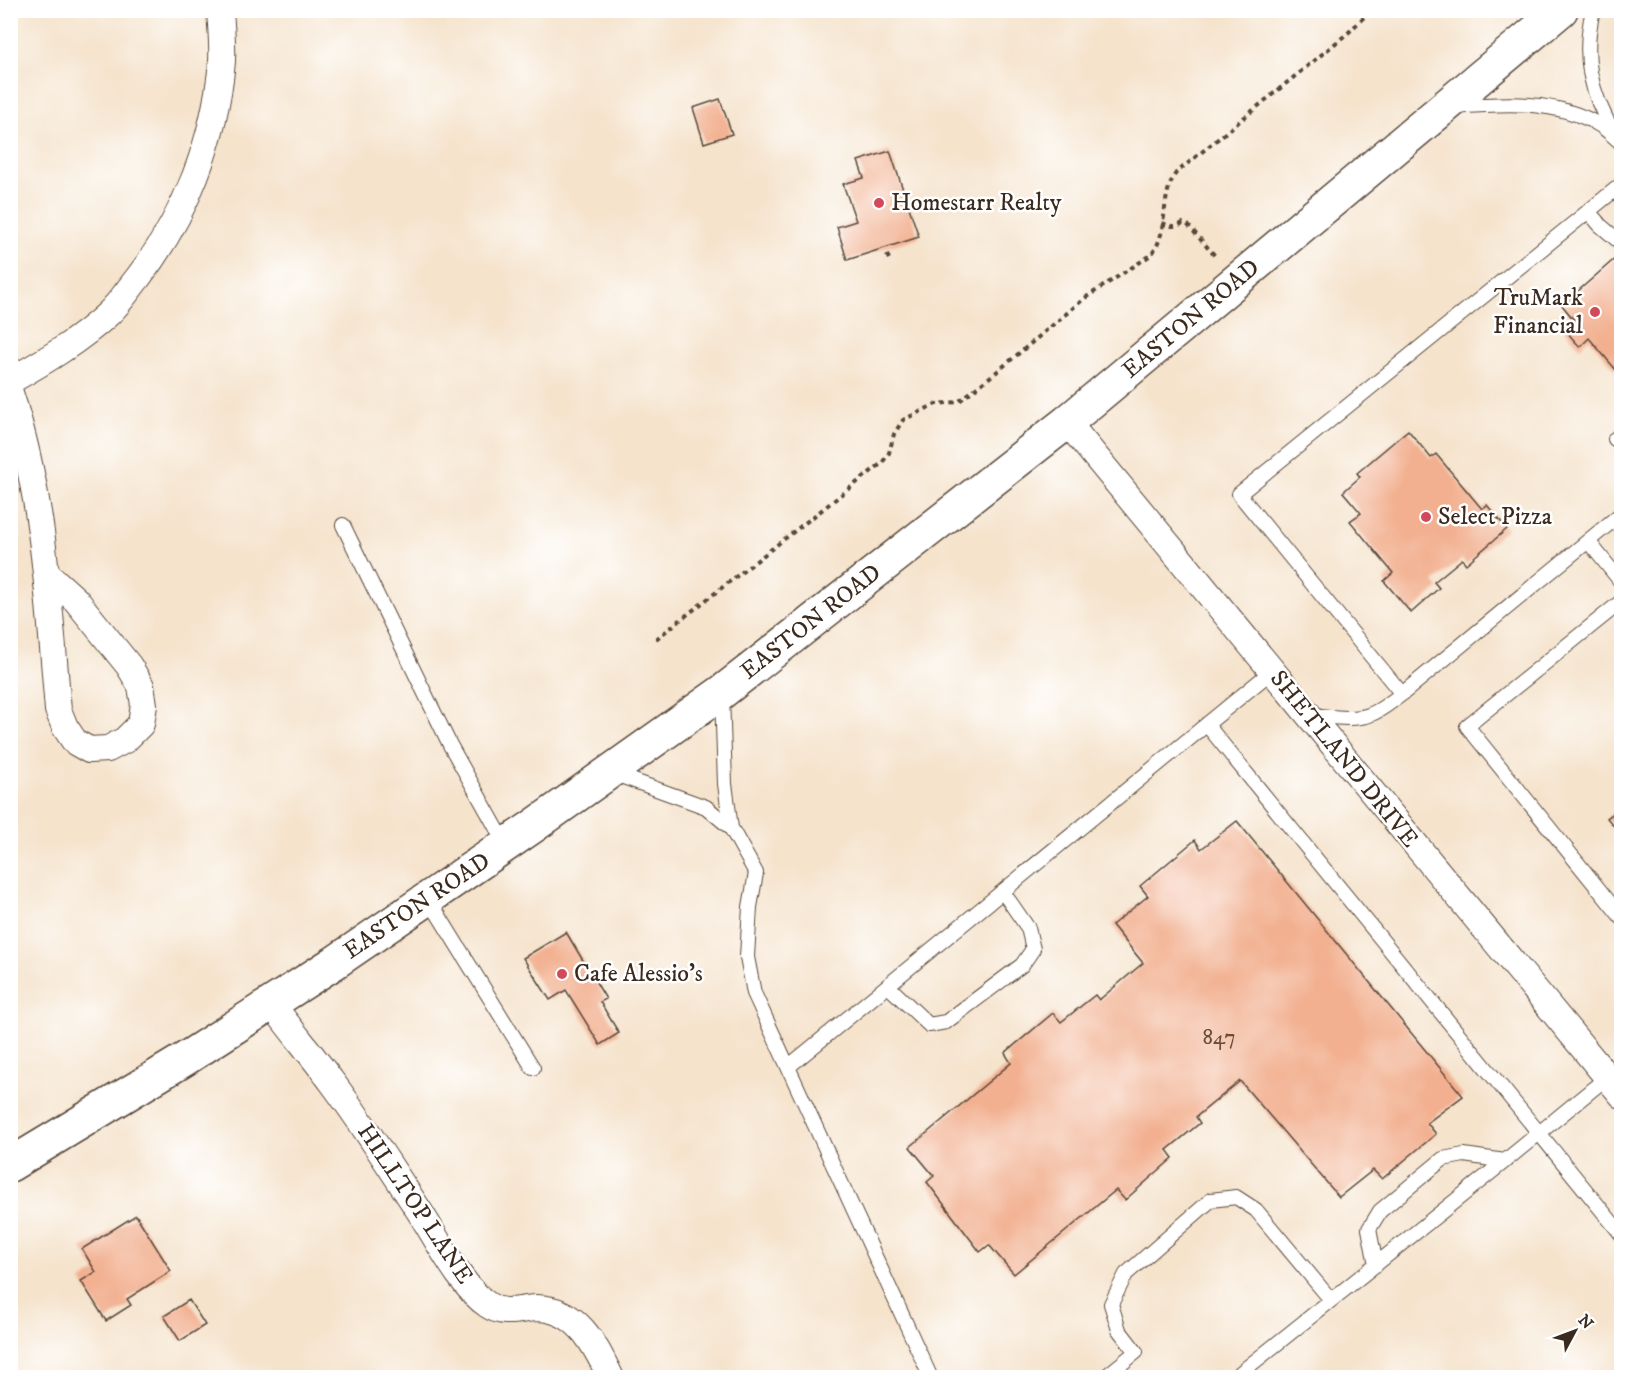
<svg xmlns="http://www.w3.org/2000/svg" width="1632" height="1388" font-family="'IM FELL DW Pica',serif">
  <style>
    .building { fill: #f2b090 }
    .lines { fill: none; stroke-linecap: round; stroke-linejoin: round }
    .lane-casing { stroke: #574638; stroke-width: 16 }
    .street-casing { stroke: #574638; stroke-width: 28 }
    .highway-casing { stroke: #574638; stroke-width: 36 }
    .path { stroke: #574638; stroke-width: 4; stroke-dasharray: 4.5 4.5; stroke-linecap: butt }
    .lane { stroke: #fff; stroke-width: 14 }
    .street { stroke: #fff; stroke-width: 26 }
    .highway { stroke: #fff; stroke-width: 33 }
    .poi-dot { fill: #d1495b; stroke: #fff; stroke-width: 2 }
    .labels { text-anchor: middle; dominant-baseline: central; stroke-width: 5; stroke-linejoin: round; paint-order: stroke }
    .number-label { font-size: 21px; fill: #694c3a }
    .poi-label { font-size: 24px; fill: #3b2a1e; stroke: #fff; text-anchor: start }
    .street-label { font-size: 24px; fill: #3b2a1e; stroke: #fff }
  </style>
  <rect width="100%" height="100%" fill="#fff"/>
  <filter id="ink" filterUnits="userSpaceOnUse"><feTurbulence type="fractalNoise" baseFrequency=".0167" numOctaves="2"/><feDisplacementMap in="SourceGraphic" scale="12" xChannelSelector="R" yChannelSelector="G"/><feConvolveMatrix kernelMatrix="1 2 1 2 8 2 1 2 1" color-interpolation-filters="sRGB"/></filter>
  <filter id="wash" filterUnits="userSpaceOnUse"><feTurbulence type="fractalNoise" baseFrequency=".008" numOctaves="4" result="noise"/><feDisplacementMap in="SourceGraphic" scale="24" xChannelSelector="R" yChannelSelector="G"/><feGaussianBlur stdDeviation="1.35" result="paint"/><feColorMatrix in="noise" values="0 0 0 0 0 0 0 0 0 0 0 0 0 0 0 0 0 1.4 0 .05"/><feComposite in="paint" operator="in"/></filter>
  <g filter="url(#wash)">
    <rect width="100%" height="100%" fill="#f5e3cc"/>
    <g id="blocks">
      <path class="building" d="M720,99L732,134L704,143L693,108Z
        M890,151L919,237L847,260L837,227L856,221L843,184L864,178L858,161Z
        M1618,256L1622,260V377L1589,338L1580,347L1572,338L1564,328L1574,320L1562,305Z
        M1408,430L1431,458L1436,454L1482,509L1487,505L1507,529L1466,564L1462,559L1434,582L1439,588L1411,613L1384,581L1393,573L1350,521L1361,513L1343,492L1360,477L1357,473Z
        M1622,807V836L1607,818Z
        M1237,821L1463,1096L1427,1123L1436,1134L1382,1179L1373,1170L1339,1197L1240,1081L1196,1117L1200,1123L1167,1150L1173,1158L1125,1200L1116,1190L1014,1274L989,1245L980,1252L927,1182L934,1176L910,1147L1011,1063L1005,1053L1053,1013L1061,1022L1095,995L1099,1000L1143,963L1112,925L1148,896L1140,886L1195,840L1201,849Z
        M566,932L606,999L600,1002L619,1033L600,1045L566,990L550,1000L523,958Z
        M136,1215L171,1271L127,1299L131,1305L106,1321L81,1281L96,1272L82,1249Z
        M189,1300L205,1325L180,1341L164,1316Z"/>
    </g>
  </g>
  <g filter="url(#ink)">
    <use href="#blocks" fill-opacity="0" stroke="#574638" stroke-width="1.5"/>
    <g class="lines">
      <defs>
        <path id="lane" d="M1593,10C1582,56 1590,93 1614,133
          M1454,107C1503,103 1557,99 1601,126C1607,130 1613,136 1619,141
          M1588,211L1600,225L1622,244
          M1615,439L1622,433
          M343,525L450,745L506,845
          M1588,541L1622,583
          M1622,601L1467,726L1622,918
          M722,694L725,784L731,828L756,873L750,907L747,957L754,993L931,1378
          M1402,694L1239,494L1622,184
          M1310,715C1327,716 1353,721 1369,715C1381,711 1392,701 1402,694L1622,513
          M1207,725L1622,1235
          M612,773L706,807L731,828
          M428,898L533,1068
          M888,986L929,1025L946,1022L1022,965L1033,949L1028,928L1003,892
          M788,1067L1272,671
          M1376,1265L1369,1229L1380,1211L1443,1159L1464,1155L1505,1161
          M1104,1378L1136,1352L1119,1330L1111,1304L1126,1274L1211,1200L1236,1197L1256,1210L1331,1300
          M1234,1378L1505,1161L1622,1065"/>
        <path id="street" d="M10,381C45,361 79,341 108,314C119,304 128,290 137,279C186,216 215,140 222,61C223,44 221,27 220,10
          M10,393C44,496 49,603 58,710L65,727L75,742L89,750L108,749L125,740L141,724L144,705L141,686L129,666L76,600L47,574
          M1067,422L1622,1095
          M271,1003C291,1030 312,1055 332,1082C362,1122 389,1165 416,1206C435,1234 460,1287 488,1305C504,1316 519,1309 536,1308C578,1308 595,1345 611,1378"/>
        <path id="highway" d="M10,1165L185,1059L334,963L535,825L722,692L1067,422L1561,10"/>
      </defs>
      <use href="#lane" class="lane-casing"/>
      <use href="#street" class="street-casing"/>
      <use href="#highway" class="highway-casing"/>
      <path class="path" d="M1162,223C1170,226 1175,228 1183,223L1187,224L1216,257
        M887,255L889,259
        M656,639L882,463L889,453L894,434L903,420L936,404L958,402L999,370L1085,298L1151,255C1170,232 1159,197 1176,173L1348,33L1371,10"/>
      <use href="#lane" class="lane"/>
      <use href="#street" class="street"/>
      <use href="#highway" class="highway"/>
    </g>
  </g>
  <g class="poi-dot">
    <circle cx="879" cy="203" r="6"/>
    <circle cx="1595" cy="312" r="6"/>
    <circle cx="1426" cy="517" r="6"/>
    <circle cx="562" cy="974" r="6"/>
  </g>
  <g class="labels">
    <g class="number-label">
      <text x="1219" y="1038">847</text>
    </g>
    <g class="poi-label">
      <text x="891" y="203">Homestarr Realty</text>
      <text x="1583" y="298" text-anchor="end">TruMark<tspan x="1583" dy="28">Financial</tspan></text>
      <text x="1438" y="517">Select Pizza</text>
      <text x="574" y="974">Cafe Alessio's</text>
    </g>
    <g class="street-label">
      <text transform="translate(1191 319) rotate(-40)">EASTON ROAD</text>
      <text transform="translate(811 622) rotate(-38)">EASTON ROAD</text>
      <text transform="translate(1344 759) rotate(51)">SHETLAND DRIVE</text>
      <text transform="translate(417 906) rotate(-34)">EASTON ROAD</text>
      <text transform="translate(415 1204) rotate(56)">HILLTOP LANE</text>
    </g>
  </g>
  <rect width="1632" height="1388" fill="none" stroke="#fff" stroke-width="36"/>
  <g transform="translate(1575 1331) rotate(49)" stroke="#ffffff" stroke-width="4.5" paint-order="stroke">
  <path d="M0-4.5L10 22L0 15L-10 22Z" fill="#3b2a1e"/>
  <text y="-9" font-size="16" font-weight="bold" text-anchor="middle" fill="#3b2a1e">N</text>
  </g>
</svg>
